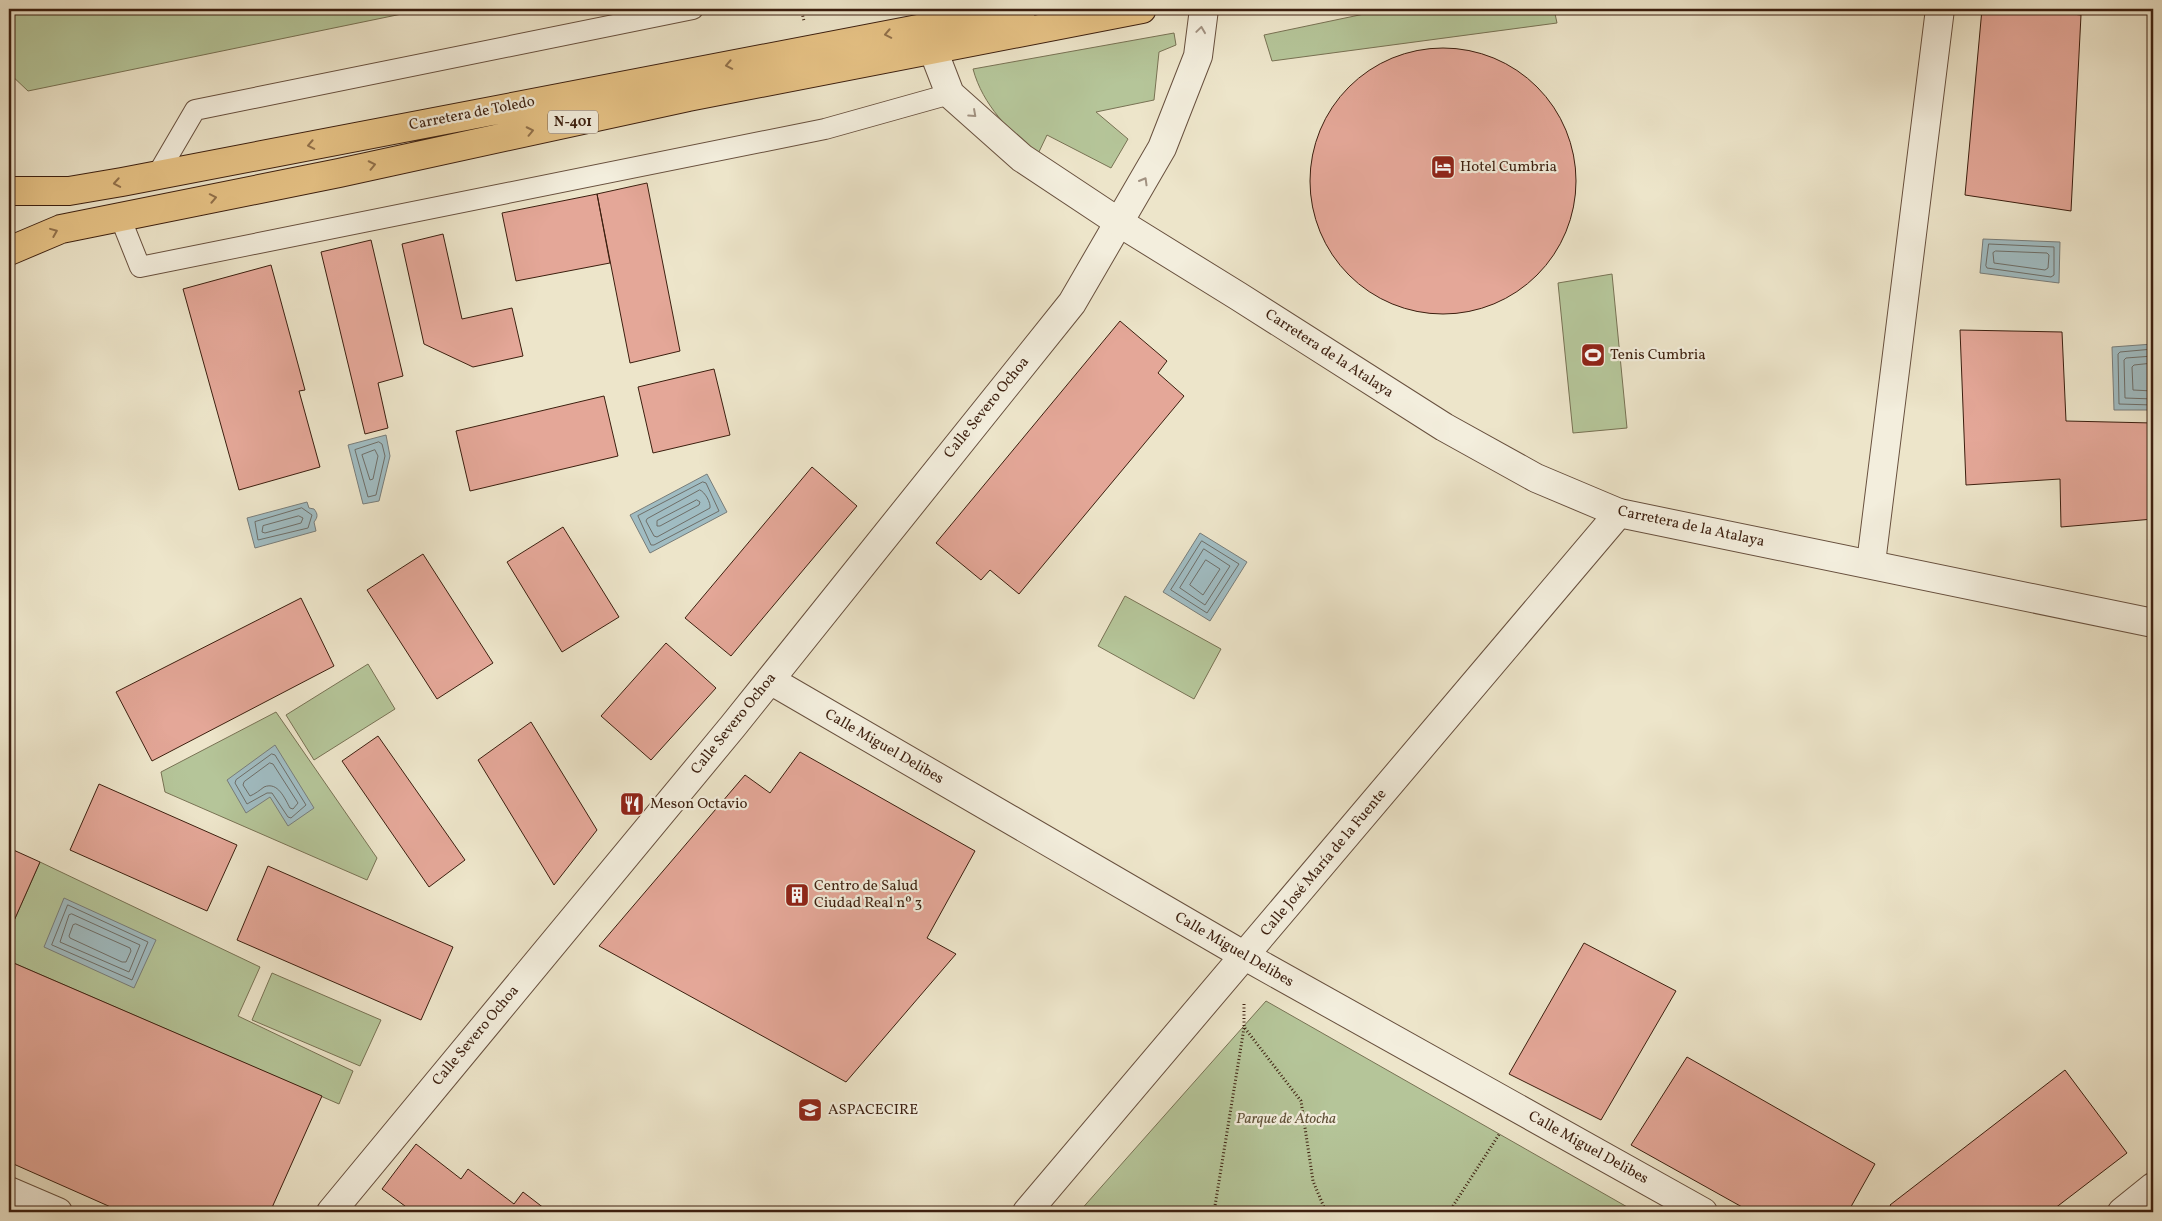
<svg xmlns="http://www.w3.org/2000/svg" width="2162" height="1221" font-family="Vollkorn,serif">
  <style>
    .green { fill: #b5c599; stroke: #787254 }
    .water { fill: #a0bcc2; stroke: #787d7a }
    .lines { fill: none; stroke-linecap: round; stroke-linejoin: round }
    .shore { stroke: #6e6e68; stroke-width: 1 }
    .building { fill: #e4a798; stroke: #3c1f0f }
    .service-casing { stroke: #68503e; stroke-width: 22 }
    .minor-casing { stroke: #68503e; stroke-width: 30 }
    .tertiary-casing { stroke: #68503e; stroke-width: 30 }
    .trunk-casing { stroke: #3c1f0f; stroke-width: 30 }
    .path { stroke: #3c1f0f; stroke-width: 3; stroke-dasharray: 1 2.5; stroke-linecap: butt }
    .service { stroke: #f3eedd; stroke-width: 20 }
    .minor { stroke: #f3eedd; stroke-width: 28 }
    .tertiary { stroke: #f3eedd; stroke-width: 28 }
    .trunk { stroke: #e6c285; stroke-width: 28 }
    .oneway { stroke: #a19180 }
    .oneway2 { stroke: #91704a }
    .labels { text-anchor: middle; dominant-baseline: central; stroke-width: 4.5; stroke-linejoin: round; paint-order: stroke }
    .shield { fill: #f3eedd; stroke: #735d4d; stroke-width: 1 }
    .shield-label { font-size: 14px; font-weight: bold; fill: #3c1f0f }
    .street-label { font-size: 15px; fill: #3c1f0f; stroke: #f3eedd }
    .poi-label { font-size: 15px; fill: #3c1f0f; stroke: #f3eedd; text-anchor: start }
    .park-label { font-size: 15px; font-style: italic; fill: #605138; stroke: #f3eedd }
  </style>
  <rect width="100%" height="100%" fill="#ede5ca"/>
  <filter id="stains"><feTurbulence type="fractalNoise" baseFrequency=".004" numOctaves="4"/><feColorMatrix values="0 0 0 0 .2 0 0 0 0 .09 0 0 0 0 .02 0 0 0 .5 -.17"/></filter>
  <radialGradient id="worn" r=".72"><stop offset=".6" stop-color="#630" stop-opacity="0"/><stop offset="1" stop-color="#630" stop-opacity=".3"/></radialGradient>
  <path class="green" d="M9,9H426L28,91L9,73Z
    M1388,9H1554L1557,23L1272,61L1264,35Z
    M1174,33L1176,45L1159,52L1154,100L1096,112L1128,139L1111,168L1047,135L1037,156C1010,131 983,106 973,69Z
    M1612,274L1627,428L1573,433L1558,283Z
    M1125,596L1221,649L1194,699L1098,646Z
    M368,664L395,709L314,760L286,715Z
    M276,712L377,858L367,880L165,792L161,772Z
    M40,862L260,967L238,1016L353,1071L339,1104L9,961V932Z
    M272,973L381,1020L360,1066L252,1020Z
    M1266,1001L1636,1212H1079Z"/>
  <path class="water" d="M1983,239L2060,242L2059,283L1980,273Z
    M2153,344V410H2114L2112,347Z
    M386,435L390,456L379,501L363,504L348,445Z
    M707,474L727,512L650,553L630,515Z
    M307,502L309,508L314,509C318,514 318,517 314,522L316,531L255,548L247,518Z
    M1200,533L1247,562L1210,621L1163,592Z
    M275,745L314,808L288,826L270,797L246,813L227,780Z
    M64,898L156,940L134,988L44,947Z"/>
  <g class="lines">
    <path class="shore" d="M1989,244L2054,247V275L2051,277L1987,268L1986,266Z
      M1996,251L2047,253L2049,255L2048,268L2045,270L1994,263L1993,253Z
      M2153,349L2120,352L2118,354L2119,404L2153,405
      M2153,356L2126,358L2124,360L2125,398L2153,399
      M2153,363L2134,365L2132,367L2133,390L2153,391
      M379,442L382,444L385,456L376,495L368,497L355,450Z
      M375,450L378,456L373,479L370,480L362,455Z
      M703,482L706,483L719,511L654,545H651L638,516Z
      M700,490C705,492 711,503 710,508L657,537L654,536L646,521L647,519Z
      M697,500L700,502L699,505L660,526H657V521Z
      M302,508L312,515L308,528L258,540L255,522Z
      M299,516L303,518L301,523L265,533L262,532L263,526Z
      M1202,541L1239,564L1207,613L1171,590Z
      M1204,549L1230,566L1205,605L1180,588Z
      M1206,560L1220,569L1203,595L1190,585Z
      M272,754L275,755L306,805L291,818L288,817L272,793H267L247,804L235,783L236,780Z
      M270,763L273,764L298,803L293,809L290,808C285,799 278,781 264,787C260,790 255,794 250,796L243,785L244,782Z
      M68,905L148,942L132,980L52,945Z
      M72,914L140,945L129,972L60,942L69,915Z
      M76,924L130,948L131,951L126,962H122L70,938L69,936L73,925Z"/>
  </g>
  <path class="building" d="M1982,9H2027L2081,15L2071,211L1965,195Z
    M1310 181a133 133 0 1 1 266 0a133 133 0 1 1-266 0Z
    M647,183L680,351L630,363L597,194Z
    M597,194L610,263L516,281L502,213Z
    M443,234L462,319L512,308L523,356L473,367L424,344L402,244Z
    M371,240L403,376L378,383L388,428L365,434L321,252Z
    M271,265L305,390L299,391L320,467L239,490L183,289Z
    M1120,321L1167,361L1158,373L1184,396L1019,594L990,570L981,580L936,543Z
    M1960,330L2062,332L2066,421L2153,423V519L2061,527L2060,479L1966,485Z
    M714,369L730,435L653,453L638,387Z
    M604,396L618,456L470,491L456,431Z
    M812,467L857,506L731,656L685,618Z
    M563,527L619,617L562,652L507,562Z
    M423,554L493,663L437,699L367,590Z
    M301,598L334,666L152,761L116,692Z
    M666,643L716,688L651,760L601,716Z
    M531,722L597,830L554,885L478,760Z
    M378,736L465,860L429,887L342,761Z
    M800,752L975,851L927,938L956,954L846,1082L599,946L745,775L770,793Z
    M99,784L237,845L207,911L70,850Z
    M9,848L40,862L9,932Z
    M268,866L453,947L421,1020L237,940Z
    M1584,943L1676,991L1601,1120L1509,1074Z
    M9,961L322,1096L270,1212H122L9,1162Z
    M1687,1057L1875,1164L1848,1212H1751L1631,1145Z
    M2065,1070L2127,1153L2050,1212H1895L1890,1205Z
    M416,1144L461,1179L468,1169L514,1204L523,1192L549,1212H413L382,1189Z"/>
  <g class="lines">
    <defs>
      <path id="service" d="M157,175L195,110L693,9
        M120,217L140,267L825,129L950,94"/>
      <path id="minor" d="M942,9L928,27L933,50L950,94L1022,158L1120,223
        M1871,563L1940,9
        M770,680L1245,956L1703,1212
        M9,1191L58,1212
        M331,1212L733,726L1072,303L1162,148L1198,56L1204,9
        M1027,1212L1619,513
        M2122,1212L2153,1187"/>
      <path id="tertiary" d="M1120,223L1238,296L1444,427L1536,478L1619,513L2153,623"/>
      <path id="trunk" d="M9,191H69L122,182L1022,9
        M9,251L61,229L339,173L688,97L1142,9"/>
    </defs>
    <use href="#service" class="service-casing"/>
    <use href="#minor" class="minor-casing"/>
    <use href="#tertiary" class="tertiary-casing"/>
    <use href="#trunk" class="trunk-casing"/>
    <path class="path" d="M801,9L804,21
      M1244,1004V1027L1301,1101L1313,1181L1326,1212
      M1214,1212L1244,1028
      M1449,1212L1500,1133"/>
    <use href="#service" class="service"/>
    <use href="#minor" class="minor"/>
    <use href="#tertiary" class="tertiary"/>
    <use href="#trunk" class="trunk"/>
  </g>
  <defs><path id="oneway-chevron" d="M-2-3.5L2.5 0L-2 3.5" fill="none" stroke-width="1.6" stroke-linecap="round" stroke-linejoin="round" transform="scale(1.25)"/></defs>
  <g class="oneway">
    <use href="#oneway-chevron" transform="translate(1201 30) rotate(-82)"/>
    <use href="#oneway-chevron" transform="translate(973 114) rotate(42)"/>
    <use href="#oneway-chevron" transform="translate(1144 181) rotate(-60)"/>
  </g>
  <g class="oneway2">
    <use href="#oneway-chevron" transform="translate(888 34) rotate(169)"/>
    <use href="#oneway-chevron" transform="translate(729 65) rotate(169)"/>
    <use href="#oneway-chevron" transform="translate(530 131) rotate(-12)"/>
    <use href="#oneway-chevron" transform="translate(311 145) rotate(169)"/>
    <use href="#oneway-chevron" transform="translate(372 165) rotate(-12)"/>
    <use href="#oneway-chevron" transform="translate(117 183) rotate(170)"/>
    <use href="#oneway-chevron" transform="translate(213 198) rotate(-11)"/>
    <use href="#oneway-chevron" transform="translate(54 232) rotate(-22)"/>
  </g>
  <defs>
    <symbol id="hotel-square" viewBox="-11 -11 22 22"><rect x="-9" y="-9" width="18" height="18" rx="4" fill="#8f2418" stroke="#f3eedd"/><path d="M-6-4.5h1.5V1H6V5H4.5V3h-9V5H-6ZM-4 0a1.8 1.8 0 1 1 3.6 0ZM.5 0V-2.5h3Q6-2.5 6 0Z" fill="#fff"/></symbol>
    <symbol id="stadium-square" viewBox="-11 -11 22 22"><rect x="-9" y="-9" width="18" height="18" rx="4" fill="#8f2418" stroke="#f3eedd"/><path d="M0-5a6.5 5 0 1 0 0 10a6.5 5 0 1 0 0-10ZM-3.5-1.8h7v3.6h-7Z" fill="#fff"/></symbol>
    <symbol id="restaurant-square" viewBox="-11 -11 22 22"><rect x="-9" y="-9" width="18" height="18" rx="4" fill="#8f2418" stroke="#f3eedd"/><path d="M-5-6h1v4h1v-4h1v4h1v-4h1v5L-1.5 .5V6h-2V.5L-5-1ZM5-6V6H3V1.5H1.5Q1.5-4 5-6Z" fill="#fff"/></symbol>
    <symbol id="building-square" viewBox="-11 -11 22 22"><rect x="-9" y="-9" width="18" height="18" rx="4" fill="#8f2418" stroke="#f3eedd"/><path d="M-4-6H4V6H1V3H-1V6H-4ZM-2.5-4.3h1.7v1.8h-1.7ZM.8-4.3h1.7v1.8H.8ZM-2.5-1h1.7V.8h-1.7ZM.8-1h1.7V.8H.8Z" fill="#fff"/></symbol>
    <symbol id="school-square" viewBox="-11 -11 22 22"><rect x="-9" y="-9" width="18" height="18" rx="4" fill="#8f2418" stroke="#f3eedd"/><path d="M0-5L7-2L0 1L-7-2ZM-4 1L0 2.5L4 1V4Q0 6-4 4Z" fill="#fff"/></symbol>
  </defs>
  <g fill-rule="evenodd">
    <use href="#hotel-square" x="1429" y="153" width="28" height="28"/>
    <use href="#stadium-square" x="1579" y="341" width="28" height="28"/>
    <use href="#restaurant-square" x="618" y="790" width="28" height="28"/>
    <use href="#building-square" x="783" y="881" width="28" height="28"/>
    <use href="#school-square" x="796" y="1096" width="28" height="28"/>
  </g>
  <g class="labels">
    <rect class="shield" x="548" y="110.5" width="50" height="23" rx="4"/>
    <g class="shield-label">
      <text x="573" y="122">N-401</text>
    </g>
    <g class="street-label">
      <text transform="translate(472 114) rotate(-11)">Carretera de Toledo</text>
      <text transform="translate(1329 354) rotate(33)">Carretera de la Atalaya</text>
      <text transform="translate(987 408) rotate(-51)">Calle Severo Ochoa</text>
      <text transform="translate(1691 527) rotate(12)">Carretera de la Atalaya</text>
      <text transform="translate(734 724) rotate(-51)">Calle Severo Ochoa</text>
      <text transform="translate(884 747) rotate(30)">Calle Miguel Delibes</text>
      <text transform="translate(1324 863) rotate(-50)">Calle José María de la Fuente</text>
      <text transform="translate(1234 950) rotate(30)">Calle Miguel Delibes</text>
      <text transform="translate(476 1036) rotate(-50)">Calle Severo Ochoa</text>
      <text transform="translate(1588 1148) rotate(29)">Calle Miguel Delibes</text>
    </g>
    <g class="poi-label">
      <text x="1460" y="167">Hotel Cumbria</text>
      <text x="1610" y="355">Tenis Cumbria</text>
      <text x="650" y="804">Meson Octavio</text>
      <text x="814" y="886">Centro de Salud<tspan x="814" dy="17">Ciudad Real nº 3</tspan></text>
      <text x="828" y="1110">ASPACECIRE</text>
    </g>
    <g class="park-label">
      <text x="1286" y="1119">Parque de Atocha</text>
    </g>
  </g>
  <rect width="2162" height="1221" fill="none" stroke="#ede5ca" stroke-width="30"/>
  <rect x="10" y="10" width="2142" height="1201" fill="none" stroke="#3c1f0f" stroke-width="2.5"/>
  <rect x="15" y="15" width="2132" height="1191" fill="none" stroke="#3c1f0f"/>
  <rect width="100%" height="100%" filter="url(#stains)"/>
  <rect width="100%" height="100%" fill="url(#worn)"/>
</svg>
